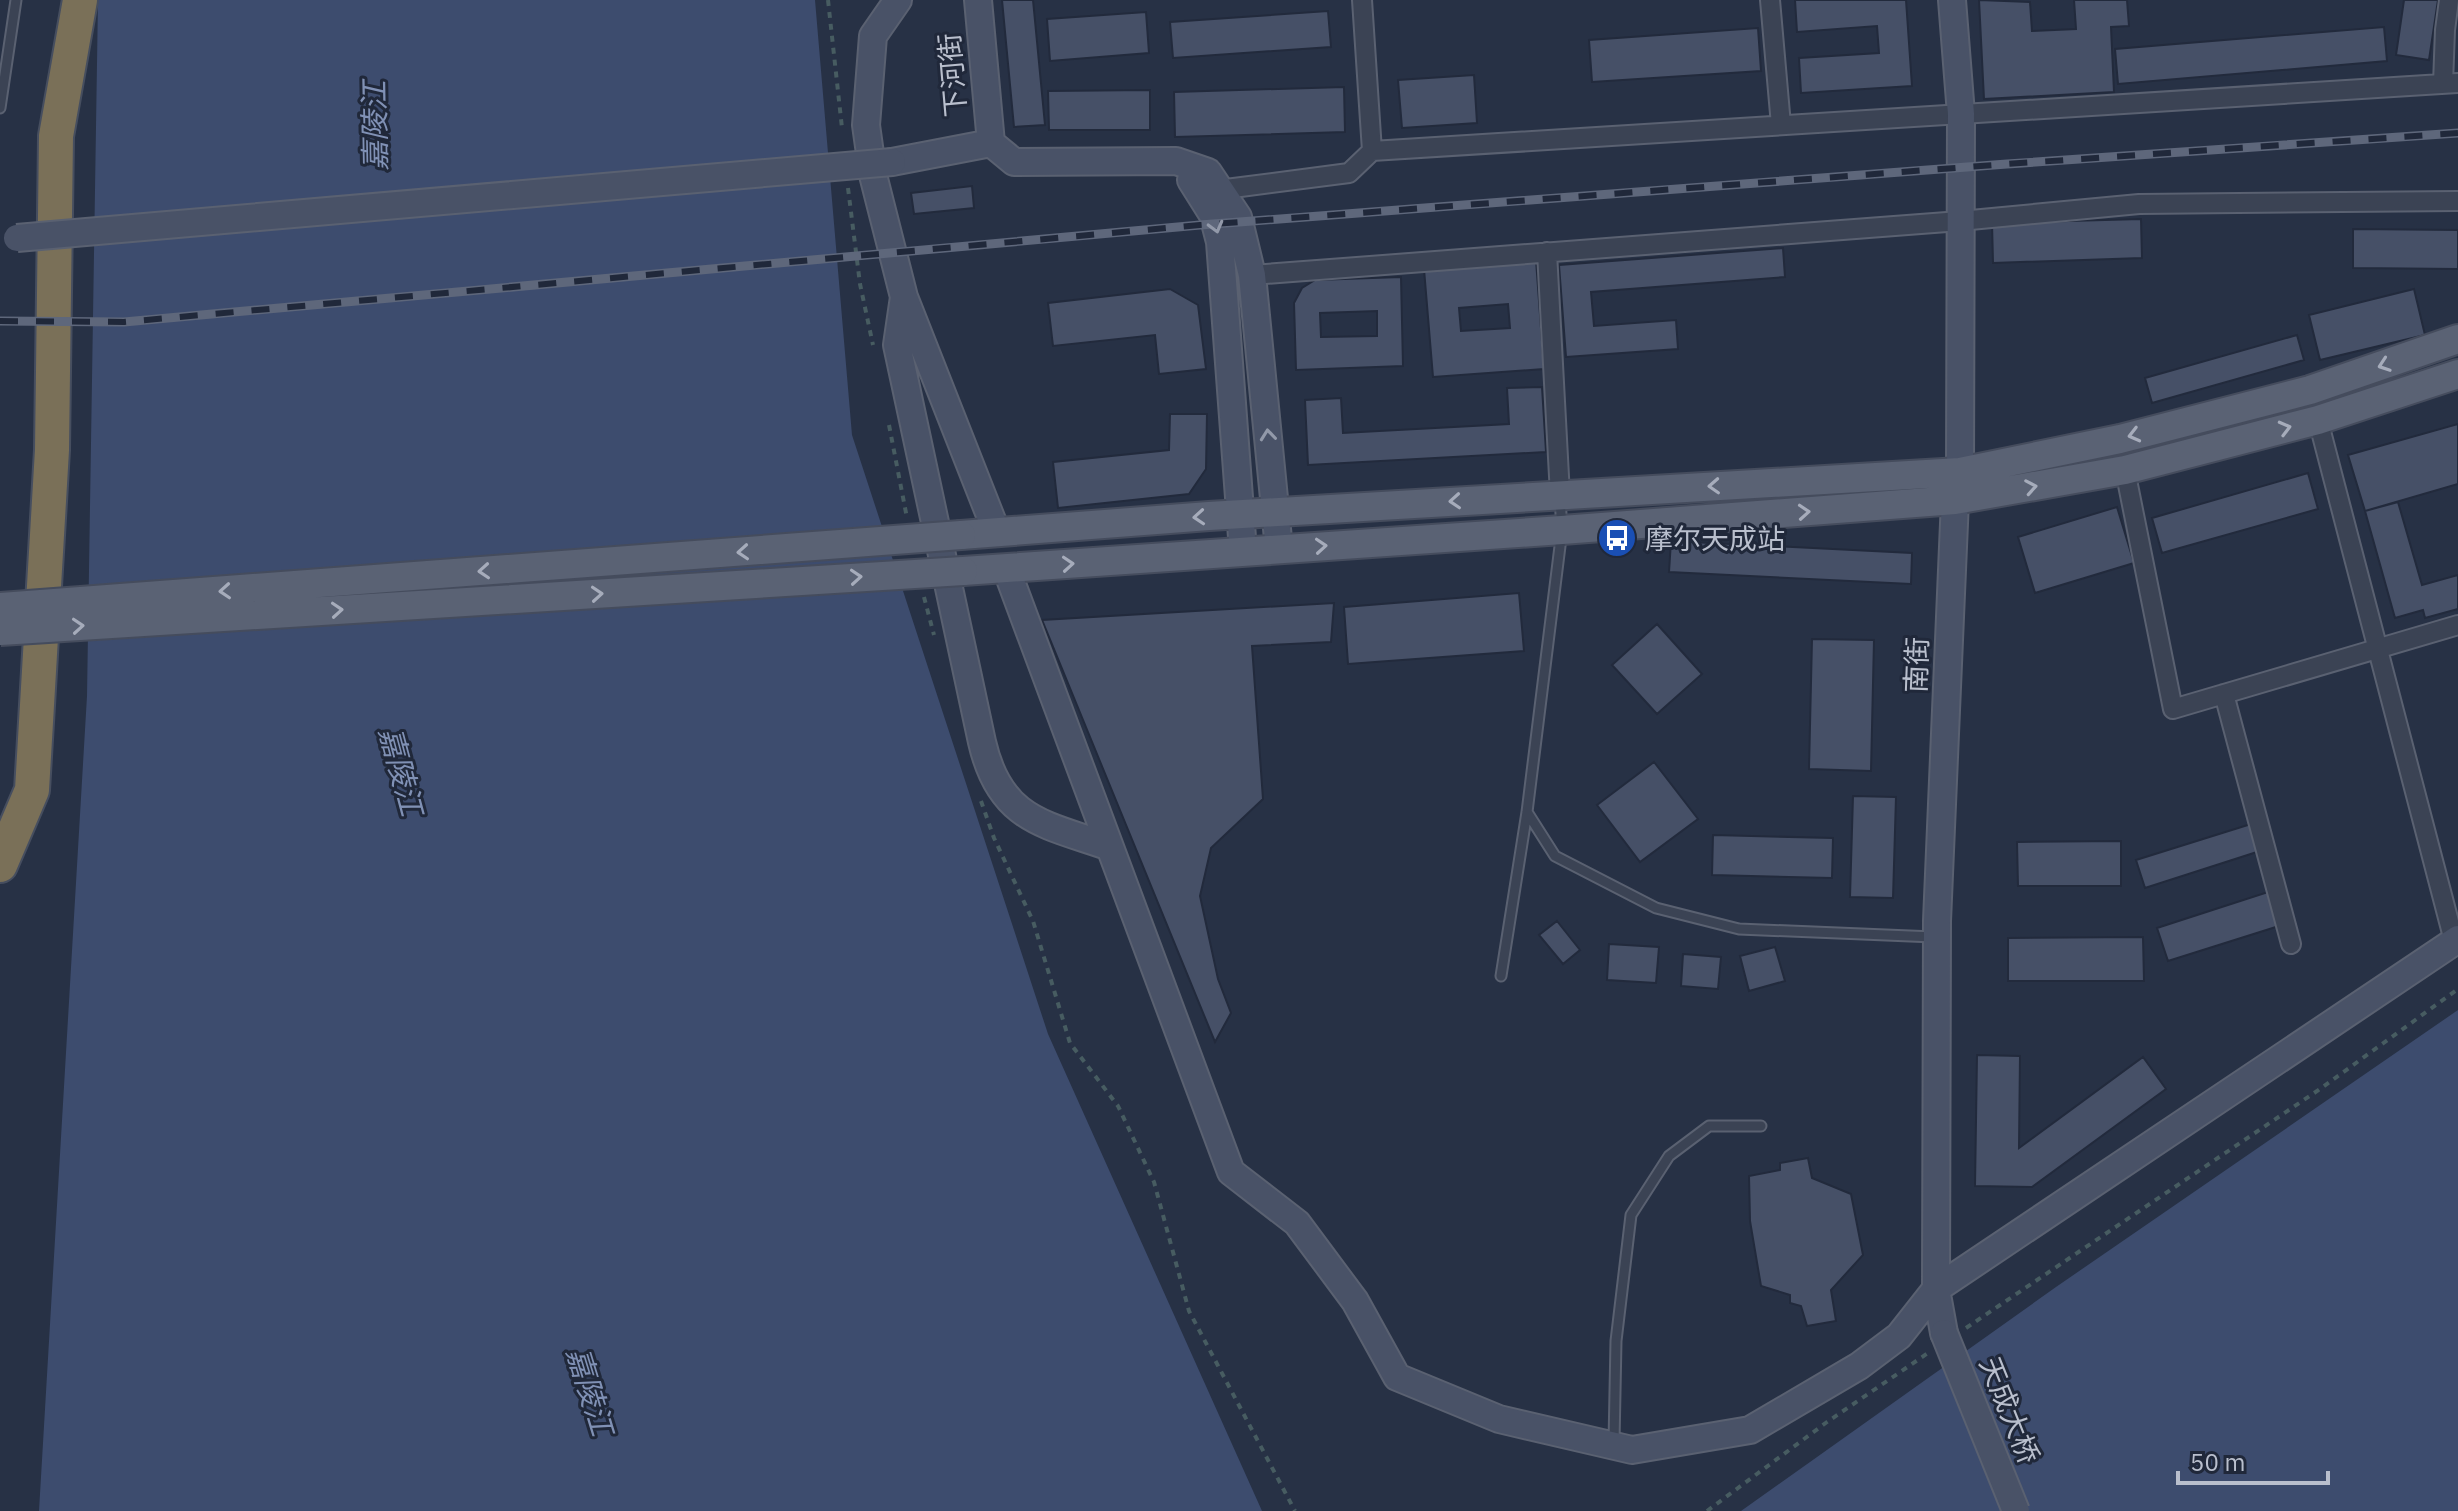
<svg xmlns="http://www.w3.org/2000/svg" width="2458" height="1511" font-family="'IBM Plex Sans','Noto Sans SC',sans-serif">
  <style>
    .water { fill: #3d4c6e }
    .building { fill: #465067; stroke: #222a3c; stroke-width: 2; fill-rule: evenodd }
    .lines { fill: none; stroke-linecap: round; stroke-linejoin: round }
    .lane-casing { stroke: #5a6171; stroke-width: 13 }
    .street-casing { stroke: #5a6171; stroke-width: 22 }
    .secondary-casing { stroke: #5a6171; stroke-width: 30 }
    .primary-casing { stroke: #454c5d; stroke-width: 32 }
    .highway-casing { stroke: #464e5f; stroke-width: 38 }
    .path { stroke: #475c61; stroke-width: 4; stroke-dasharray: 6 6; stroke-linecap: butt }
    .lane { stroke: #3b4354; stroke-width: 9 }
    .street { stroke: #3b4354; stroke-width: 18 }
    .secondary { stroke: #495267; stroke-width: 26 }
    .primary { stroke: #5a6274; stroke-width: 28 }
    .highway { stroke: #7a7058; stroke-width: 34 }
    .rail-casing { stroke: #5e677b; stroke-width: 9 }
    .rail { stroke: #20283a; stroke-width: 6; stroke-dasharray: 18; stroke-linecap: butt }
    .secondary-bridge-casing { stroke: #5a6171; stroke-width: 30; stroke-linecap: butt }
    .primary-bridge-casing { stroke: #454c5d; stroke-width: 32; stroke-linecap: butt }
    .secondary-bridge { stroke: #495267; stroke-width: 26 }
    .primary-bridge { stroke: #5a6274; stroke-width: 28 }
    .oneway { stroke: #9299a9 }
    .oneway2 { stroke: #a6acbb }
    .labels { text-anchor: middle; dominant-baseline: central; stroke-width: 6; stroke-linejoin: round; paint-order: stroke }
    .street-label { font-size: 28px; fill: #b9bfcd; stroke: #20283a }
    .poi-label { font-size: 28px; fill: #b9bfcd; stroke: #20283a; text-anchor: start }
    .water-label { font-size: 30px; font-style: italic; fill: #8091b5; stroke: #20283a }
  </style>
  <rect width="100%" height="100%" fill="#273145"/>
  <path class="water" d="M98,0H815L852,435L1048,1034L1262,1511H39L87,696Z
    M2458,1010V1511H1741L2056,1287Z"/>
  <path class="building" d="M1002,0H1033L1045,125L1014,127Z
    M1795,0H1906L1912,86L1801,93L1799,58L1879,53L1877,26L1797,32Z
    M1979,0L2030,2L2032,31L2076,29L2074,0H2127L2129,26L2111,27L2114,92L1984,99Z
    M2404,0H2438L2429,60L2396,55Z
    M1328,11L1331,47L1173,58L1170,22Z
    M1146,12L1149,53L1050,61L1047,19Z
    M2384,27L2387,61L2118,84L2115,49Z
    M1758,28L1761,71L1592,82L1589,40Z
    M1474,75L1477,123L1402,128L1398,80Z
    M1344,87L1345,132L1175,137L1174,92Z
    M1150,90V130H1049L1048,91Z
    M972,186L974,208L914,214L911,193Z
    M2141,219L2142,258L1993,263L1992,223Z
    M2353,229L2458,230V269L2353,268Z
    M1783,248L1785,277L1591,292L1594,326L1676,320L1678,349L1566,357L1559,265Z
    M1536,260L1544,369L1433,377L1424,269ZM1508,304L1510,328L1461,331L1459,308Z
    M1401,277L1403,366L1296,370L1294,303L1302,288L1315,280ZM1377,311V336L1321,337L1320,313Z
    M1170,289L1198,305L1206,369L1159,374L1155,335L1053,346L1048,303Z
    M2414,289L2425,335L2320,360L2309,315Z
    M2297,335L2304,360L2152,403L2145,378Z
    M1542,387L1546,452L1308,465L1305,400L1341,398L1343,433L1509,424L1507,388Z
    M1170,414H1207L1206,469L1189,494L1058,508L1053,462L1169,450Z
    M2458,424V484L2365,511L2348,455Z
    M2308,473L2318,509L2162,553L2152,518Z
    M2398,502L2422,585L2458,575V609L2425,618L2423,610L2395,618L2365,511Z
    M2117,507L2134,563L2035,593L2018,537Z
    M1671,541L1912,553L1911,584L1669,572Z
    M1519,593L1524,651L1348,664L1344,607Z
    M1334,603L1331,642L1252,646L1263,799L1211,848L1200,896L1218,979L1231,1013L1215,1042L1042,620Z
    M1657,624L1702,674L1657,714L1612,665Z
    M1812,639L1874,640L1871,771L1809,769Z
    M1654,762L1698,819L1640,862L1597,805Z
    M1853,796L1896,797L1893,898L1850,897Z
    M2251,824L2260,851L2145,888L2136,860Z
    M1713,835L1833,838L1832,878L1712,875Z
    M2121,841V886H2018L2017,842Z
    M2268,892L2279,926L2168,961L2157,928Z
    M1557,921L1580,950L1563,964L1539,935Z
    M2143,937L2144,981H2008V938Z
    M1609,944L1659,947L1656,983L1607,980Z
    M1775,947L1785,981L1749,991L1740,956Z
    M1683,954L1721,957L1718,989L1681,986Z
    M1977,1055L2020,1056L2019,1148L2143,1057L2166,1089L2032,1187L1975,1186Z
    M1808,1158L1812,1178L1851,1194L1863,1255L1831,1290L1836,1321L1807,1326L1801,1306L1790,1303V1295L1761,1286L1750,1221L1749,1176L1780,1170V1163Z"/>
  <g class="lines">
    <defs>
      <path id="lane" d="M0,108L16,0
        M1527,812L1555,856L1656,908L1739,929L1934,937
        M1501,976L1527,812L1562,530L1560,498
        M1614,1442L1616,1341L1631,1215L1669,1156L1709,1126H1761"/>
      <path id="street" d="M1362,0L1372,151
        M1770,0L1781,125
        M2443,84L2445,30L2449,0
        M1210,191L1349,173L1372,151L2458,83
        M1547,252L1560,495
        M1252,275L1960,221L2139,204L2458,201
        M2318,420L2454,941
        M2125,470L2173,709L2458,625
        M2224,694L2291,944"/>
      <path id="secondary" d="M898,0L873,36L866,125L873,175L904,297L997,533
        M978,0L991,143
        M892,162L991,143L1014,162L1176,161L1208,172L1238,217L1252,275L1279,549
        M1191,180L1213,215L1220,242L1243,551
        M904,297L897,345L982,742C1000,821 1045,824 1110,847
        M1006,568L1231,1172L1297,1223L1355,1301L1397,1377L1499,1419L1632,1450L1750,1430L1859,1366L1899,1336L1936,1289L2458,939
        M1944,1333L1936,1289L1937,921L1955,500L1960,472L1961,114L1952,0"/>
      <path id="primary" d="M961,535L1209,516L1960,472L2120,439L2310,390L2458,339
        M963,571L1562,530L1955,500L2125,470L2318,420L2458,374"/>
      <path id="highway" d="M0,865L32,790L52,450L56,136L80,0"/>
    </defs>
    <use href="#lane" class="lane-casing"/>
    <use href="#street" class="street-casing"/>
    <use href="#secondary" class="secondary-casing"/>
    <use href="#primary" class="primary-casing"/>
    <use href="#highway" class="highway-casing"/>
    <path class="path" d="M828,0L842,128
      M848,188L860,284L873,345
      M889,425L907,518
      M924,597L934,635
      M981,801L994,838L1033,921L1070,1043L1118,1106L1154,1182L1189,1311L1295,1511
      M1966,1328L2320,1089L2458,989
      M1707,1511L1827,1422L1928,1353"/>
    <use href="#lane" class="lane"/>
    <use href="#street" class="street"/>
    <use href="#secondary" class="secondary"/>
    <use href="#primary" class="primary"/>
    <use href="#highway" class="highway"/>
    <defs>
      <path id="rail" d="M0,321L124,322L1200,225L2007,164L2458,133"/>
    </defs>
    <use href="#rail" class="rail-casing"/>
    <use href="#rail" class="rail"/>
    <defs>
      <path id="secondary-bridge" d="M17,238L892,162
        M1944,1333L2016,1511"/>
      <path id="primary-bridge" d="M0,607L961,535
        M0,631L963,571"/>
    </defs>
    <use href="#secondary-bridge" class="secondary-bridge-casing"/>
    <use href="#primary-bridge" class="primary-bridge-casing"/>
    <use href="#secondary-bridge" class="secondary-bridge"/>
    <use href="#primary-bridge" class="primary-bridge"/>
  </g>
  <defs><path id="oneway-chevron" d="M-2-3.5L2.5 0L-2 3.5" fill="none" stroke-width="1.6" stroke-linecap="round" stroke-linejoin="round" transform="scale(2)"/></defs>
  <g class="oneway">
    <use href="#oneway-chevron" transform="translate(1216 227) rotate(75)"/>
    <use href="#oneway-chevron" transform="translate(1268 435) rotate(-96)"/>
  </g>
  <g class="oneway2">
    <use href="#oneway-chevron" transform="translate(2384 365) rotate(161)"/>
    <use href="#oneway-chevron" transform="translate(2285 428) rotate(-15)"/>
    <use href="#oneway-chevron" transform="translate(2134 435) rotate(166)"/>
    <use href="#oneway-chevron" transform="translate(1714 486) rotate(177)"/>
    <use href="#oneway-chevron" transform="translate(2031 487) rotate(-10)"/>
    <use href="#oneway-chevron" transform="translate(1455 501) rotate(176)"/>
    <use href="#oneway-chevron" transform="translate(1804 512) rotate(-4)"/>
    <use href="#oneway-chevron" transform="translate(1199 517) rotate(176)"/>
    <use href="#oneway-chevron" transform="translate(1321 546) rotate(-4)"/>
    <use href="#oneway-chevron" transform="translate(743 552) rotate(176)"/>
    <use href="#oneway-chevron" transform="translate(1068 564) rotate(-4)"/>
    <use href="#oneway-chevron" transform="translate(484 571) rotate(176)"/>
    <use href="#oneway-chevron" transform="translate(856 577) rotate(-4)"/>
    <use href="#oneway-chevron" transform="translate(225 591) rotate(176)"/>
    <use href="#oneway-chevron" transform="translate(597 594) rotate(-4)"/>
    <use href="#oneway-chevron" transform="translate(337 610) rotate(-4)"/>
    <use href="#oneway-chevron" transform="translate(78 626) rotate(-4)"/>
  </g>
  <defs>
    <symbol id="bus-disc" viewBox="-11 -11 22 22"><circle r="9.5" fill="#1a4fb4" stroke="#20283a"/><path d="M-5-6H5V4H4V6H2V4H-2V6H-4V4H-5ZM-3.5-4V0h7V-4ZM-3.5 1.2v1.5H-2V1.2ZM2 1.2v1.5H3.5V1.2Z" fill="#fff"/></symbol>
  </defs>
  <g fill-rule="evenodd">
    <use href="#bus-disc" x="1595" y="516" width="44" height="44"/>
  </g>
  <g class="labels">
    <g class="street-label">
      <text transform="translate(952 75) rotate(-95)">下河街</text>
      <text transform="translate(1916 665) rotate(-88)">南街</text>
      <text transform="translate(2010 1410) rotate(68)">天成大桥</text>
    </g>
    <g class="poi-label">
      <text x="1645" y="538">摩尔天成站</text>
    </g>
    <g class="water-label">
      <text transform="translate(374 126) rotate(-91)">嘉陵江</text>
      <text transform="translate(402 771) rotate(75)">嘉陵江</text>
      <text transform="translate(591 1391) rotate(73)">嘉陵江</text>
    </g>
  </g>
  <path d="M2178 1471v12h150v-12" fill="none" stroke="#b9bfcd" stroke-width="4"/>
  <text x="2190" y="1471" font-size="24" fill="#b9bfcd" stroke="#20283a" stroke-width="6" paint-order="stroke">50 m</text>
</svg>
